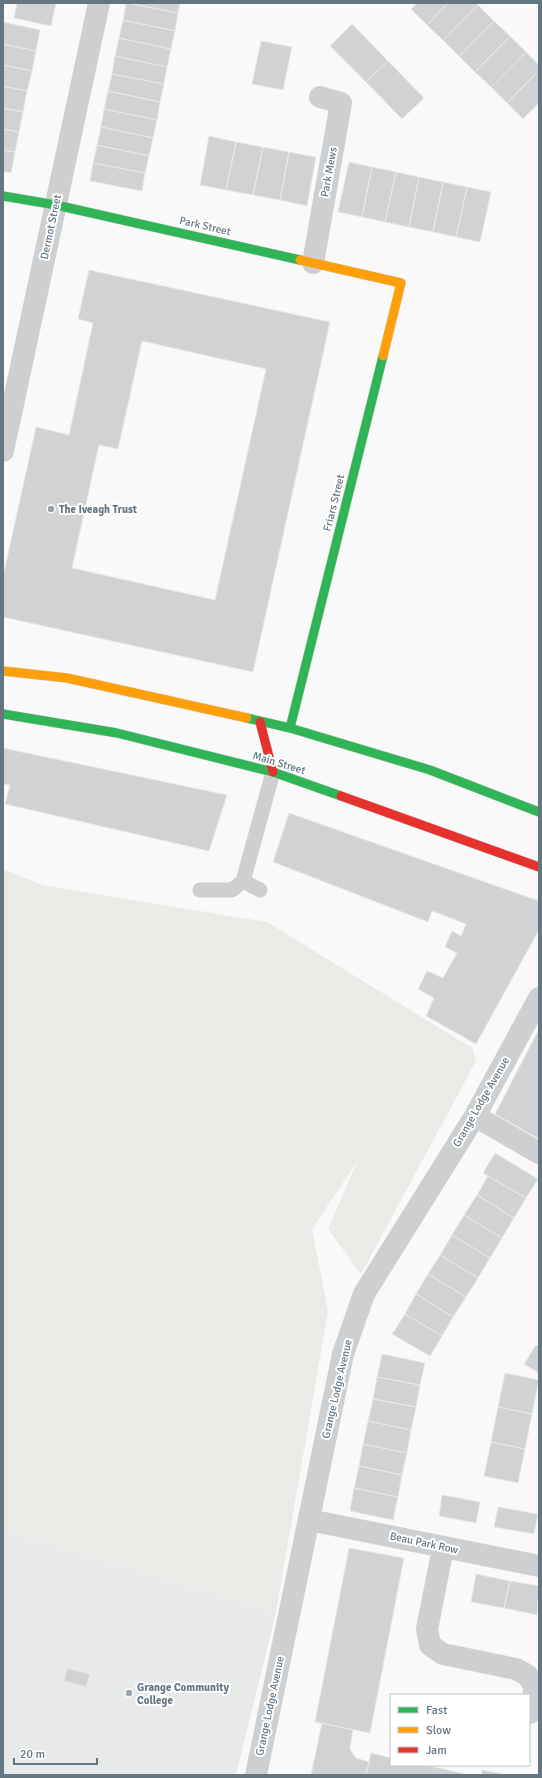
<svg xmlns="http://www.w3.org/2000/svg" width="542" height="1778" font-family="Signika,sans-serif">
  <style>
    .built { fill: #e8e9e9 }
    .green { fill: #e8ebe6 }
    .building { fill: #d0d2d3; stroke: #e8e8e8; fill-rule: evenodd }
    .lines { fill: none; stroke-linecap: round; stroke-linejoin: round }
    .fast-casing { stroke: #d5d6d7; stroke-width: 10 }
    .slow-casing { stroke: #d5d6d7; stroke-width: 10 }
    .jam-casing { stroke: #d5d6d7; stroke-width: 10 }
    .lane { stroke: #cecfd0; stroke-width: 15 }
    .street { stroke: #cecfd0; stroke-width: 22 }
    .fast { stroke: #30b455; stroke-width: 9 }
    .slow { stroke: #ff9f0a; stroke-width: 9 }
    .jam { stroke: #e5322d; stroke-width: 9 }
    .poi-dot { fill: #99a4ac; stroke: #fff; stroke-width: 1.5 }
    .labels { text-anchor: middle; dominant-baseline: central; stroke-width: 4; stroke-linejoin: round; paint-order: stroke }
    .street-label { font-size: 11px; fill: #657683; stroke: #fff }
    .poi-label { font-size: 11px; font-weight: bold; fill: #657683; stroke: #fff; text-anchor: start }
  </style>
  <rect width="100%" height="100%" fill="#f9f9f9"/>
  <path class="built" d="M3,1530L276,1612L236,1775H3Z"/>
  <path class="green" d="M3,869L42,885L267,922L472,1048L476,1061L361,1274L328,1229L358,1160L312,1229L328,1311L276,1612L3,1530Z"/>
  <path class="building" d="M17,3H56L51,26L14,18Z
    M126,3L178,13L175,31L123,20Z
    M129,3H180L178,13Z
    M417,3H448L427,25L411,9Z
    M448,3H476L478,5L443,40L427,25Z
    M478,5L494,21L459,56L443,40Z
    M123,20L175,31L171,49L119,38Z
    M494,21L510,36L475,72L459,56Z
    M3,22L40,30L36,51L3,44Z
    M352,24L388,61L366,82L330,46Z
    M510,36L526,52L491,87L475,72Z
    M119,38L171,49L167,67L115,56Z
    M261,41L292,47L283,90L252,84Z
    M3,44L36,51L32,71L3,65Z
    M526,52L539,65V70L507,103L491,87Z
    M115,56L167,67L164,84L112,74Z
    M388,61L424,98L402,119L366,82Z
    M3,65L32,71L27,91L3,86Z
    M539,70V103L523,119L507,103Z
    M112,74L164,84L160,102L108,91Z
    M3,86L27,91L23,112L3,108Z
    M108,91L160,102L157,120L104,109Z
    M3,108L23,112L19,132L3,129Z
    M104,109L157,120L153,138L101,127Z
    M101,127L153,138L149,156L97,145Z
    M3,129L19,132L15,152L3,150Z
    M209,136L236,142L226,190L200,185Z
    M236,142L263,147L253,195L226,190Z
    M97,145L149,156L145,173L93,163Z
    M263,147L289,152L280,200L253,195Z
    M3,150L15,152L11,173L3,171Z
    M289,152L316,157L307,206L280,200Z
    M349,162L372,167L362,217L338,212Z
    M93,163L145,173L142,191L90,181Z
    M372,167L396,172L385,222L362,217Z
    M396,172L419,177L409,227L385,222Z
    M419,177L443,182L433,232L409,227Z
    M443,182L467,187L456,237L433,232Z
    M467,187L491,192L480,242L456,237Z
    M89,270L330,322L253,672L3,617V577L36,427L69,435L93,323L78,319ZM142,341L266,369L215,600L72,568L99,445L118,449Z
    M3,748L227,795L209,851L5,804L10,785L3,784Z
    M289,813L539,901V930L476,1044L426,1016L434,998L418,989L427,971L443,978L457,953L445,947L452,931L461,936L466,924L432,911L428,922L273,862Z
    M539,1029V1139L495,1114Z
    M495,1153L538,1179L526,1198L483,1173Z
    M488,1176L526,1198L514,1218L477,1195Z
    M477,1195L514,1218L502,1238L464,1215Z
    M464,1215L502,1238L490,1258L452,1235Z
    M452,1235L490,1258L478,1278L440,1255Z
    M440,1255L478,1278L466,1297L428,1274Z
    M428,1274L466,1297L453,1317L416,1294Z
    M416,1294L453,1317L442,1336L405,1314Z
    M405,1314L442,1336L430,1356L392,1334Z
    M536,1345L539,1346V1373L524,1364Z
    M382,1354L425,1363L420,1385L377,1377Z
    M505,1373L539,1380L532,1414L498,1407Z
    M377,1377L420,1385L416,1407L373,1399Z
    M373,1399L416,1407L411,1430L368,1421Z
    M498,1407L532,1414L525,1449L491,1442Z
    M368,1421L411,1430L407,1453L363,1444Z
    M491,1442L525,1449L518,1483L484,1476Z
    M363,1444L407,1453L402,1475L359,1466Z
    M359,1466L402,1475L398,1497L354,1488Z
    M354,1488L398,1497L393,1520L350,1511Z
    M442,1495L480,1502L476,1523L439,1516Z
    M498,1507L538,1514L534,1534L494,1527Z
    M349,1548L404,1558L370,1733L315,1722Z
    M476,1574L510,1581L504,1608L471,1602Z
    M510,1581L539,1586L537,1615L504,1608Z
    M67,1668L90,1674L86,1687L64,1681Z
    M322,1723L353,1730L350,1749L356,1758L369,1762L366,1775H311Z
    M371,1753L391,1758V1765H426L470,1775H366Z
    M482,1770L503,1774V1775H481Z"/>
  <g class="lines">
    <defs>
      <path id="fast" d="M3,196L56,205L300,260
        M3,714L117,733L273,772L341,796
        M247,718L290,728L430,770L539,812
        M290,728L383,356"/>
      <path id="slow" d="M300,260L401,283L383,356
        M3,671L67,678L247,718"/>
      <path id="jam" d="M260,722L273,772
        M341,796L539,867"/>
    </defs>
    <use href="#fast" class="fast-casing"/>
    <use href="#slow" class="slow-casing"/>
    <use href="#jam" class="jam-casing"/>
    <path class="lane" d="M243,881L260,890
      M200,890H232L243,881L273,772"/>
    <path class="street" d="M313,263L341,103L320,97
      M3,451L99,3
      M475,1116L539,1153
      M309,1520L539,1566
      M443,1548L427,1629L430,1645L443,1654L516,1669L527,1675L535,1686L530,1713
      M256,1775L343,1354L364,1294L475,1116L539,998"/>
    <use href="#fast" class="fast"/>
    <use href="#slow" class="slow"/>
    <use href="#jam" class="jam"/>
  </g>
  <g class="poi-dot">
    <circle cx="51" cy="509" r="4"/>
    <circle cx="129" cy="1693" r="4"/>
  </g>
  <g class="labels">
    <g class="street-label">
      <text transform="translate(329 172) rotate(-80)">Park Mews</text>
      <text transform="translate(205 226) rotate(13)">Park Street</text>
      <text transform="translate(51 227) rotate(-78)">Dermot Street</text>
      <text transform="translate(334 503) rotate(-76)">Friars Street</text>
      <text transform="translate(279 763) rotate(17)">Main Street</text>
      <text transform="translate(481 1102) rotate(-60)">Grange Lodge Avenue</text>
      <text transform="translate(337 1389) rotate(-77)">Grange Lodge Avenue</text>
      <text transform="translate(424 1543) rotate(12)">Beau Park Row</text>
      <text transform="translate(270 1706) rotate(-78)">Grange Lodge Avenue</text>
    </g>
    <g class="poi-label">
      <text x="59" y="509">The Iveagh Trust</text>
      <text x="137" y="1687">Grange Community<tspan x="137" dy="13">College</tspan></text>
    </g>
  </g>
  <rect width="542" height="1778" fill="none" stroke="#657683" stroke-width="8"/>
  <rect x="390" y="1694" width="140" height="72" fill="#ffffff" stroke="#c1c8cd"/>
  <rect x="398" y="1707" width="20" height="6" fill="#30b455" stroke="#c1c8cd"/>
  <text x="426" y="1714" font-size="12" fill="#657683">Fast</text>
  <rect x="398" y="1727" width="20" height="6" fill="#ff9f0a" stroke="#c1c8cd"/>
  <text x="426" y="1734" font-size="12" fill="#657683">Slow</text>
  <rect x="398" y="1747" width="20" height="6" fill="#e5322d" stroke="#c1c8cd"/>
  <text x="426" y="1754" font-size="12" fill="#657683">Jam</text>
  <path d="M14 1758v6h83v-6" fill="none" stroke="#657683" stroke-width="2"/>
  <text x="20" y="1758" font-size="12" fill="#657683" stroke="#ffffff" stroke-width="3" paint-order="stroke">20 m</text>
</svg>
